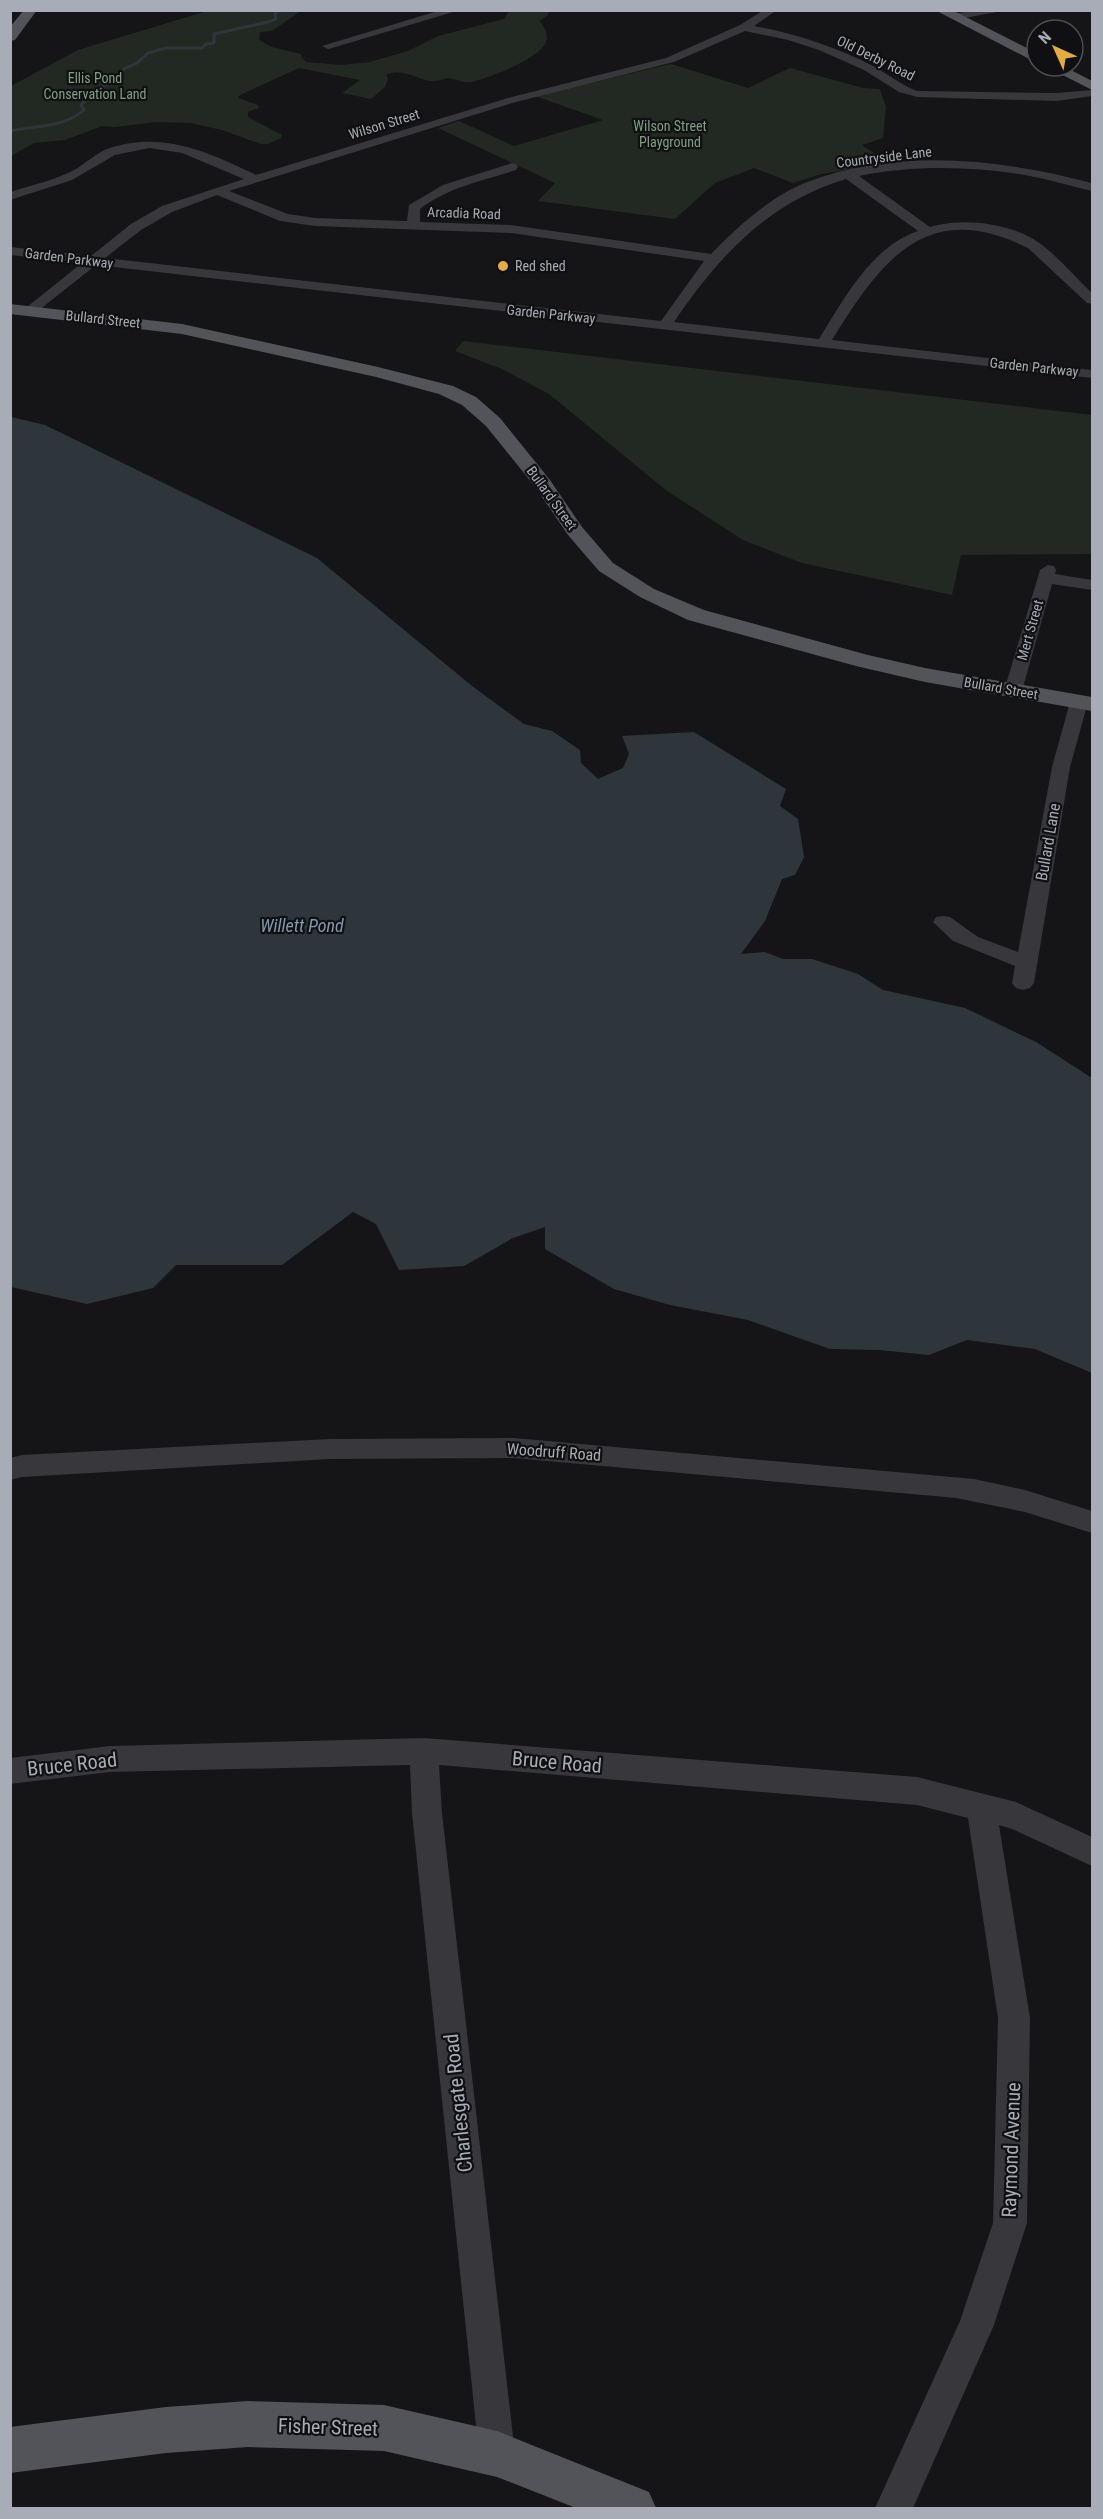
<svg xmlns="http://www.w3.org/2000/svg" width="1103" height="2519" font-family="'Roboto Condensed',sans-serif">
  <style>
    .green { fill: #222922 }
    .water { fill: #2e363c }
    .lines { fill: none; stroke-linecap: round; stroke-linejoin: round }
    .stream { stroke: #2e363c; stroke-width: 3 }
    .minor { fill: #37373c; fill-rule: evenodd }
    .major { fill: #53545a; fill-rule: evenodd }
    .poi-dot { fill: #e4ac40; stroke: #101012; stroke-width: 2 }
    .labels { text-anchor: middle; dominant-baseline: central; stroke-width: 4.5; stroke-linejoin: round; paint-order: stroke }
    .far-street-label { font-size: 14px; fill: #a8acb6; stroke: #101012 }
    .far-park-label { font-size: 14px; fill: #80a082; stroke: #101012 }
    .far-poi-label { font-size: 14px; fill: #a8acb6; stroke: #101012; text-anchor: start }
    .street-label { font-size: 16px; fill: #a8acb6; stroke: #101012 }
    .water-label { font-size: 18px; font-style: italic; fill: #829aaf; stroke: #101012 }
    .near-street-label { font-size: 20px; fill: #a8acb6; stroke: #101012 }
  </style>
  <rect width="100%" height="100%" fill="#151517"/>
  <path class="green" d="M207,11H330L299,12L272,31L260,32L259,40L272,47L301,54V57L306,62L341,65L370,62L408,51L438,36L504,19L509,11H549L548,15L540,21C544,27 549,34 546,42C542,57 486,80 471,82C464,83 456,79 448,78C444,78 440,81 435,81C419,82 403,66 386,75L388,79L385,87L371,99L342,93L360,80L299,68L240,95L238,98L258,105L259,108L248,112V117L282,135L281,138L268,144H261L222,130L190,123L156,122L115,127L102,126L65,140L34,143L11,156V86L78,50Z
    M671,64L748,88L790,68L863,88L880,89L886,107L883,138L862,145L889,163L821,174L793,183L754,168L715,183L675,219L538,201L555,183L438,128L459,121L514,146L603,120L535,96Z
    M463,341L1092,415V554L961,555L952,595L802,563L743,540L667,491L549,394L502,369L455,351Z"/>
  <path class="water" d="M11,417L45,425L317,558L472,686L524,724L552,731L580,750L581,763L598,779L623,768L629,754L622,736L694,732L786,789L780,806L798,819L804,857L795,875L782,879L765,921L741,954L765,952L783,959H812L858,974L883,990L965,1008L1036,1042L1092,1078V1373L1035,1349L967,1340L929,1355L879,1350L830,1349L748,1320L670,1305L614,1289L545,1249V1227L513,1238L464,1266L399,1270L376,1224L353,1212L282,1265H176L153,1288L87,1304L11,1287Z"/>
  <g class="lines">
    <path class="stream" d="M10,131C35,125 64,128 84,110L81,105L94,91L114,80L124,69L137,63L148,53L166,48H202L206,44L214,43V34L268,22L276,19L275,12L282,10"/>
    <path class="minor" d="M441,10H460L332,48L328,49L322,46Z
      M764,10H777L754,26C795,33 836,47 873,66C888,74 901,85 917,91L1057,93L1092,90V96L1057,101L917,97L899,92L864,70L819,50L788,40L745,31L674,62L516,102L229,191L288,214L315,218L407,221L409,205L443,185L512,163L516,164L518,167L516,170C483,181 448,187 420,209V222L511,225L711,254C737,227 770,197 805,183C896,147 1001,159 1092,183V191C1070,186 1048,179 1025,175C970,166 913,165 859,176L930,227C962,217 1010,223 1038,242C1058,256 1075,277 1092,293V304L1087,303L1028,248C926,197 881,261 832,340L1092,370V378L96,265L34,314L29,315L22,311L82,263L10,255V247L91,256L131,224L162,206L244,179L182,153L149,148L115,155L72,180L10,200V192C32,185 56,180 76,169C86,163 95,154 107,149C160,130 209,152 256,175L508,98L666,58L740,25ZM846,179L918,231C871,247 844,299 819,339L674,322C719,256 767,203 846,179ZM217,195L280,221L315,226L511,233L704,261L661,321L105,258L141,230L172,212Z
      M976,10H1007L954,20L949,17L954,14Z
      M1048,565L1054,566L1056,570L1055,574L1092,580V590L1052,584L1022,691L1019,695H1007L1004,691L1040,570Z
      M1079,697L1085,698L1088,702L1070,767L1034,983L1030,988L1023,990L1016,988L1012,983L1015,966L953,941L933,922L936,917L943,916L950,917L978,937L1018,952L1052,767L1070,702L1073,698Z
      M514,1438L974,1479L1025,1490L1092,1511V1533L1025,1512L956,1498L514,1458L330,1459L22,1477L10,1480V1458L22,1455L330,1439Z
      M424,1738L917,1777L1016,1802L1092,1837V1866L1012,1829L999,1825L1030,2018L1027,2223L994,2325L913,2508H875L960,2321L993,2223L998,2018L968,1818L917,1805L439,1765L442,1813L515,2454L510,2467L497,2472L484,2467L479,2454L412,1813L410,1765L110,1772L10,1784V1758L110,1746Z"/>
    <path class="major" d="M24,10H37L15,40L10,41V27Z
      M935,10H952L1037,53V63Z
      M1045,66H1063L1092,81V90Z
      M10,304L182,324L378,367L453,386L476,397L500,418L550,480L582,527L613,563L654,589L704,610L868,655L925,668L1092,697V711L925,682L856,666L688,620L640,597L599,571L568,535L536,488L486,426L462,405L439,394L376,377L182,334L10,314Z
      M248,2401L384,2405L497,2431L649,2492L656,2508H576L497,2477L384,2451L248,2447L166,2453L10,2473V2427L166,2407Z"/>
  </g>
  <circle class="poi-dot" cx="503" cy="266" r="6"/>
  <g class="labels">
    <g class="far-street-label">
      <text transform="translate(876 58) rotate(26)">Old Derby Road</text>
      <text transform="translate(384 124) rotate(-17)">Wilson Street</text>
      <text transform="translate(884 157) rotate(-7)">Countryside Lane</text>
      <text transform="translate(464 213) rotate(2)">Arcadia Road</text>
      <text transform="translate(69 258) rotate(7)">Garden Parkway</text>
      <text transform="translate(551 314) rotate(6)">Garden Parkway</text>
      <text transform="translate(103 319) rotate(6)">Bullard Street</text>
      <text transform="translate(1034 367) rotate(6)">Garden Parkway</text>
      <text transform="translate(552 498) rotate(54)">Bullard Street</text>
      <text transform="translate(1030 630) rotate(-74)">Mert Street</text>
      <text transform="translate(1001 688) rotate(10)">Bullard Street</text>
    </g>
    <g class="far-park-label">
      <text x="95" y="78">Ellis Pond<tspan x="95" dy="16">Conservation Land</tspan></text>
      <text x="670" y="126">Wilson Street<tspan x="670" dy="16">Playground</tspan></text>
    </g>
    <g class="far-poi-label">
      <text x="515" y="266">Red shed</text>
    </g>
    <g class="street-label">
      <text transform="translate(1048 842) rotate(-80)">Bullard Lane</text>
      <text transform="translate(554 1452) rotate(4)">Woodruff Road</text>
    </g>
    <g class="water-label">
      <text x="302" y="925">Willett Pond</text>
    </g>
    <g class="near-street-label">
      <text transform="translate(557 1762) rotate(5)">Bruce Road</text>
      <text transform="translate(72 1764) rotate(-6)">Bruce Road</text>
      <text transform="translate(458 2103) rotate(-96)">Charlesgate Road</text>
      <text transform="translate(1011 2150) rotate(-88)">Raymond Avenue</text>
      <text transform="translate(328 2427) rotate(2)">Fisher Street</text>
    </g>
  </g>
  <rect width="1103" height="2519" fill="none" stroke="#a8acb6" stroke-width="24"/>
  <g transform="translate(1055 48) rotate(315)"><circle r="28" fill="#101012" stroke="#4d4e54" stroke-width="1.5"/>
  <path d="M0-4.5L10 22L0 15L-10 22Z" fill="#e4ac40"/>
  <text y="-9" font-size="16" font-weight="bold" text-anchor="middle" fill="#a8acb6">N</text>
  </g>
</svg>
